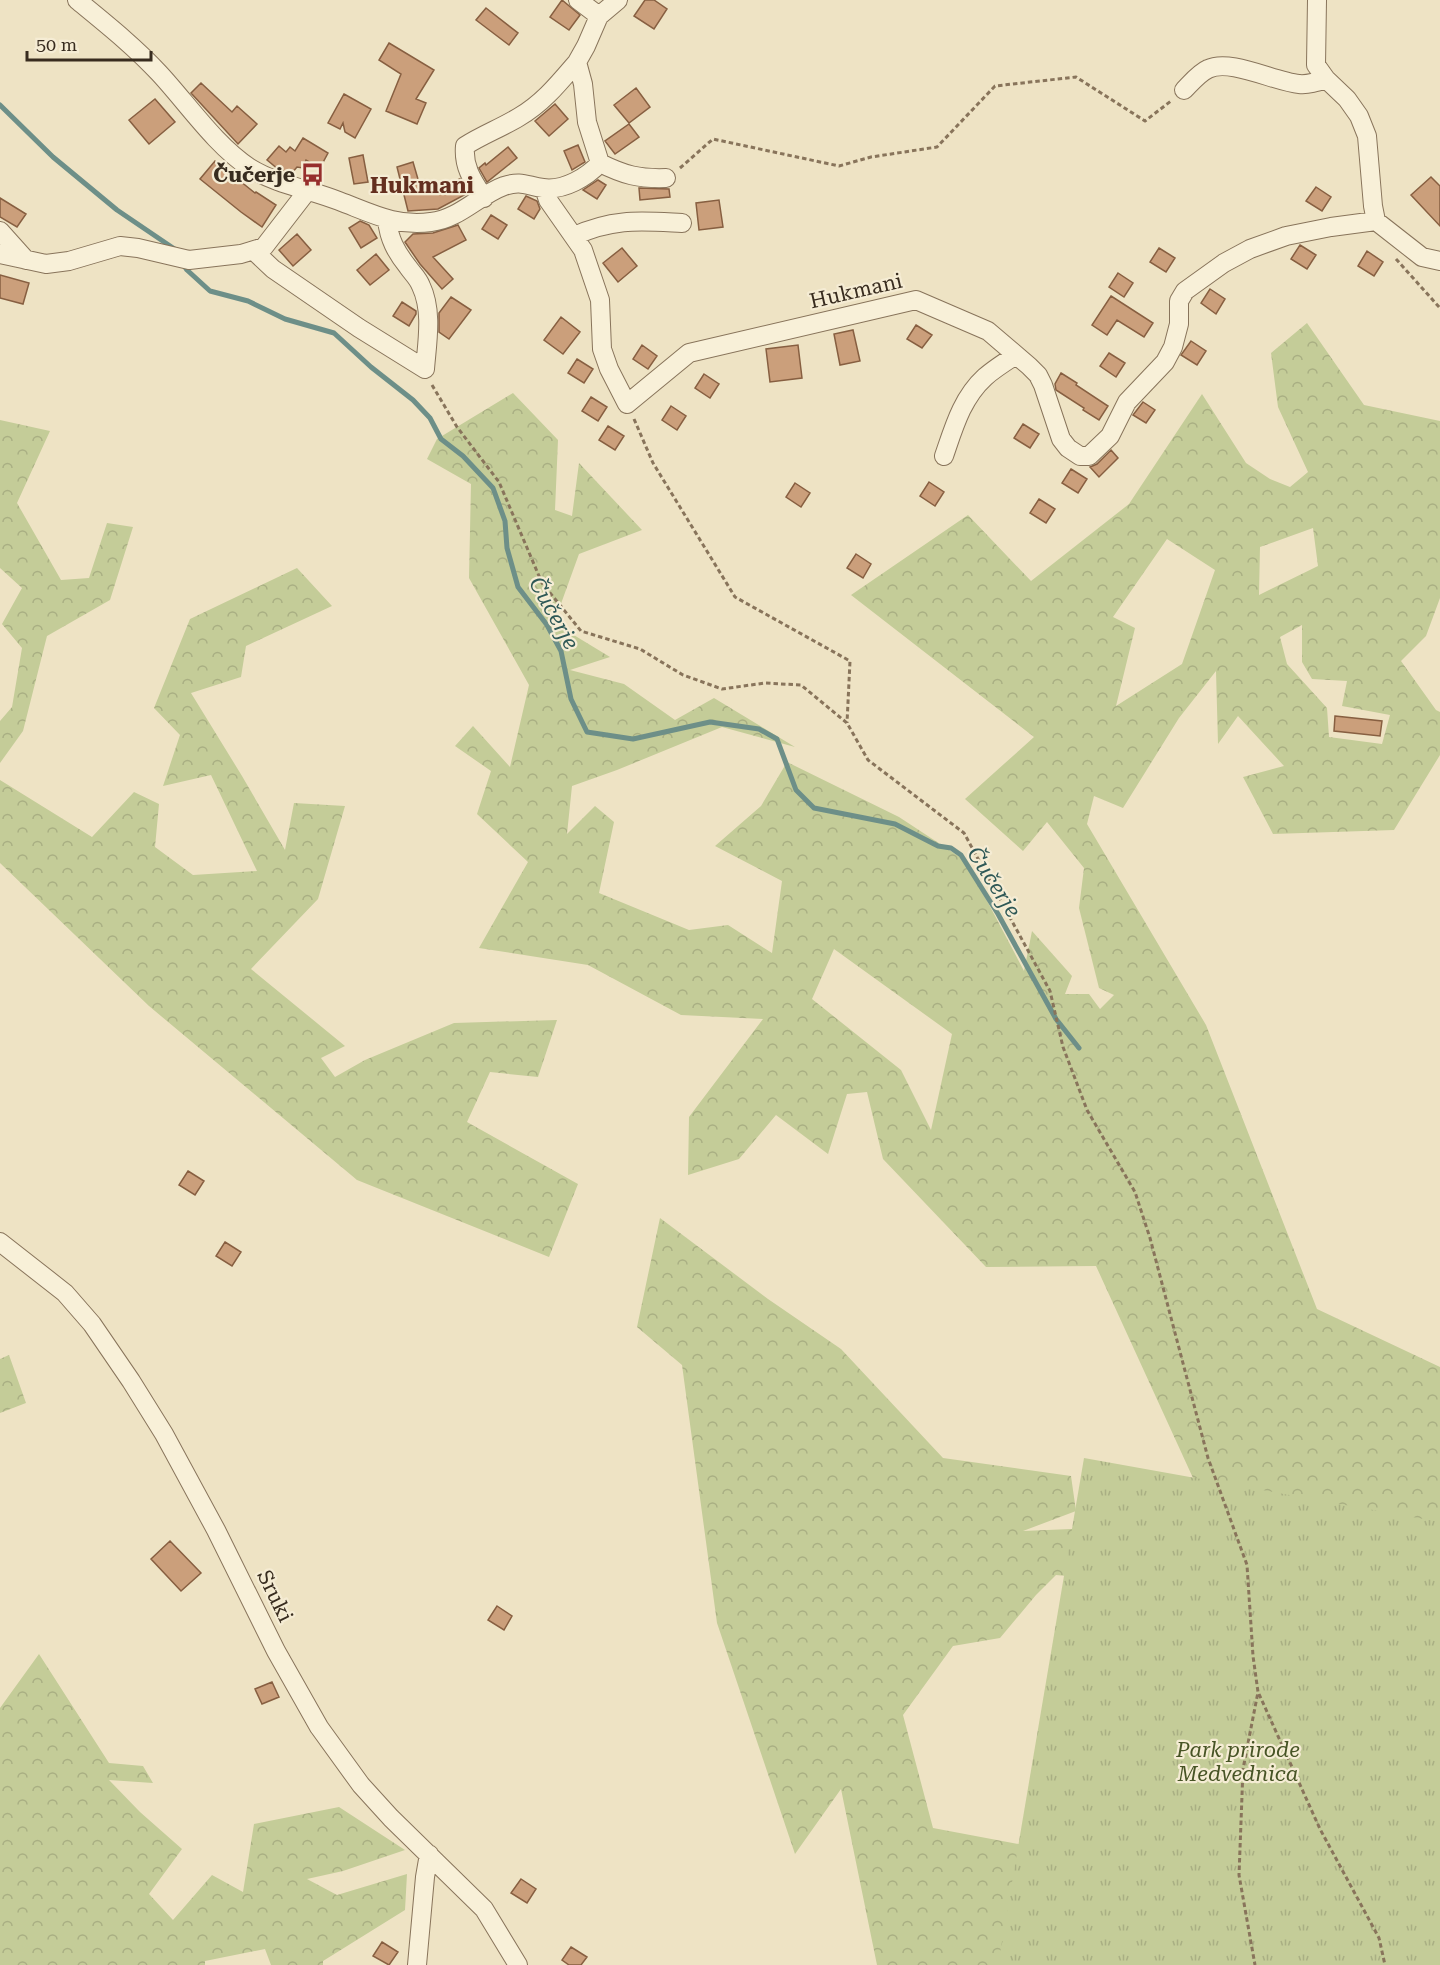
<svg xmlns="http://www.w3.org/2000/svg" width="1440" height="1965" font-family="'Roboto Serif',serif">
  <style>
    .forest { fill: url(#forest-crowns); fill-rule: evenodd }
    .park { fill: url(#park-tufts) }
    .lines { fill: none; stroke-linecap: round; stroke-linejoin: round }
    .stream { stroke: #6d8f88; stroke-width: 5 }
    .building { fill: #cb9f7b; stroke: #875f41; stroke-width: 1.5 }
    .minor-casing { stroke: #88745b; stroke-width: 20 }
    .path { stroke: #88745b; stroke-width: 3; stroke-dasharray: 4.5 3; stroke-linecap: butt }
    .minor { stroke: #f8f0d8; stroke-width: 18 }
    .labels { text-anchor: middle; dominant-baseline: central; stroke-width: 4.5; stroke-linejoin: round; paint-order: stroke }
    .poi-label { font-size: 21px; font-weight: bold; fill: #382c1f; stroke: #f5ecd4; text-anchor: end }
    .street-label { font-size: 21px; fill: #382c1f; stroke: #f5ecd4 }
    .park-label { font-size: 21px; font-style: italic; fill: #475425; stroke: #f5ecd4 }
    .neighbourhood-label { font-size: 22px; font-weight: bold; fill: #642f1f; stroke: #f5ecd4 }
    .water-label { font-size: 22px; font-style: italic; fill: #2e5856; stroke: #f5ecd4 }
  </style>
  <defs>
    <pattern id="forest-crowns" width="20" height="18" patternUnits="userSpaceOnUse" patternTransform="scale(1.5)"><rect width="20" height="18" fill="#c4cc98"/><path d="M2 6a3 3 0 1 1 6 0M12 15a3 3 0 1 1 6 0" fill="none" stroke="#a9af83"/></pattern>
    <pattern id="park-tufts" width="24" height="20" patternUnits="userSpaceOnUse" patternTransform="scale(1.5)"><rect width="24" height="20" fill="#c4cc98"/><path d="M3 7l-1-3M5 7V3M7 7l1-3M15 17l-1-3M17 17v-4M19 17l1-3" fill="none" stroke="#a9af83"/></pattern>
  </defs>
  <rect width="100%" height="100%" fill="#eee3c4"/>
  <path class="forest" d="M1307,323L1364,405L1440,421V598L1426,636L1401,661L1436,710L1440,712V755L1394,830L1273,834L1243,777L1284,766L1238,716L1218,744L1216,671L1179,718L1123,808L1094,796L1087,824L1206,1025L1317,1309L1440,1367V1953L1231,1561L1096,1266L986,1267L883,1159L867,1092L847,1094L828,1154L776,1115L739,1159L688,1175L689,1117L763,1019L681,1015L588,965L479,948L528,862L477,814L491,771L455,746L473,726L510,767L529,685L469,578L471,484L427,459L437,439L513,393L558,440L555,510L572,516L579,463L642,530L579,554L554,623L610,657L570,670L624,684L675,720L714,698L795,747L722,727L617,770L572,786L567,834L595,806L614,822L599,893L689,930L728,925L772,953L782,881L715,846L761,806L787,762L899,817L966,861L1024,971L1032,931L1072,976L1065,994H1089L1100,1009L1114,995L1099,988L1079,908L1084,868L1047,822L1023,851L965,799L1034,737L851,595L968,515L1031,581L1129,504L1202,394L1246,463L1270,479L1290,487L1308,472L1278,407L1271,353ZM1313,528L1318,566L1259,595L1260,547ZM1167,539L1215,570L1182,664L1116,706L1135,628L1113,617ZM1302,625V662L1312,679L1347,681L1342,706L1390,715L1382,744L1329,737L1327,708L1287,664L1280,637ZM834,949L952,1034L931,1130L901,1070L812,999Z
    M0,420L50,431L17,503L61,580L89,578L107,523L133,527L110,600L47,636L23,731L0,763V721L12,707L22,648L2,624L22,588L0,568Z
    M297,568L332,606L246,646L241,677L191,693L242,776L285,850L294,803L345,806L318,899L251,969L345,1046L321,1058L335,1077L365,1060L454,1023L557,1020L538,1077L490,1072L467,1122L578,1184L549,1257L357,1180L149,1006L0,863V780L92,837L134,792L159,804L155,847L193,875L257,871L211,775L163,786L180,735L154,708L190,619Z
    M660,1218L768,1299L841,1349L943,1458L1071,1476L1076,1511L1023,1531L1119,1527L1088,1578L1056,1575L1036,1595L1000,1638L953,1646L903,1715L933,1828L1040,1848L1149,1965H877L841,1789L795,1854L717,1623L682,1365L637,1327Z
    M9,1355L26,1403L0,1413V1359Z
    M39,1654L109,1763L143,1766L153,1783L109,1780L140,1812L182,1849L149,1894L173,1920L212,1875L243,1892L254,1824L339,1807L405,1850L343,1871L307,1879L337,1895L407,1874L405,1910L323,1961V1965H271L265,1949L205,1961V1965H0V1708Z"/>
  <path class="park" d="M1084,1458L1440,1522V1965H998Z"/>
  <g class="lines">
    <path class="stream" d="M0,105L53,157L117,210L176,250
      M183,264L187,270L210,291L248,301L285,319L334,333L371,367L413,400L430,418L441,439L463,456L493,488L505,521L507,548L518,587L547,625L561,651L571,699L587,732L633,739L710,722L759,729L777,739L796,790L814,808L895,824L938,846L951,848L961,855L998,914L1056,1019L1079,1048"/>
  </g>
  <path class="building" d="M562,0L580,15L569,30L550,17Z
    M645,0H654L667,9L654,29L634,16Z
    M486,8L518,33L509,45L476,20Z
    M389,43L434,70L416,99L426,103L417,124L386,111L401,74L379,60Z
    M201,83L232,112L237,106L257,124L238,144L191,93Z
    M636,88L650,107L629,123L614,105Z
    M344,94L371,109L355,138L345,132L343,123L340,129L328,123Z
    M155,99L175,122L149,144L129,120Z
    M555,104L568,119L549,136L535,121Z
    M629,124L639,137L615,154L605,141Z
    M303,138L328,153L320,168L306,160L303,168L297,167L291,174L278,169L267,160L279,146L286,152L290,147L295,151Z
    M578,145L585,162L572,170L564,151Z
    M508,147L517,158L487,182L479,168L485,163L486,165Z
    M363,155L368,182L354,184L349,158Z
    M215,161L255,193L256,192L276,205L262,227L241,212L200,179Z
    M413,162L422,193L460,179L468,193L438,209L408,211L397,167Z
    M1431,177L1440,186V226L1411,195Z
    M598,180L606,185L597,199L583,190Z
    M1316,187L1331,197L1322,211L1306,201Z
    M639,188L669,189L670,197L640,200Z
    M526,196L537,201L540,209L534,219L518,209Z
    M0,198L26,214L17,227L0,217Z
    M719,200L723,227L699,230L696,203Z
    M491,215L507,225L498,239L482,229Z
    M360,221L369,225L377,238L361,248L349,228Z
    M458,225L466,240L433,257L453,279L442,289L420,264L405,242L413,234L433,233Z
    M297,234L311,250L293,266L279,250Z
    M1300,245L1316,255L1307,269L1291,259Z
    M622,248L637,266L618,282L603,263Z
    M1159,248L1175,258L1166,272L1150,262Z
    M1367,251L1383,262L1374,276L1358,266Z
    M376,254L389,270L370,285L357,270Z
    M1118,273L1133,283L1124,297L1109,287Z
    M0,275L29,283L23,304L0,298Z
    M1210,289L1225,299L1216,314L1201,303Z
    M1111,296L1153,323L1144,337L1117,320L1107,335L1092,325Z
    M451,297L471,310L449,339L439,332V313Z
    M402,302L416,311V314L409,326L393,316Z
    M561,317L580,332L563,354L544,340Z
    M916,325L932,335L922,348L907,339Z
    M853,330L860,361L840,365L834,334Z
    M1191,341L1206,351L1197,365L1181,355Z
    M642,345L657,356L648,369L633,359Z
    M798,345L802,378L770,382L766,349Z
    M1109,353L1125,363L1116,377L1100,366Z
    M577,359L593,369L584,383L568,373Z
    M1061,373L1077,383L1076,385L1108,406L1099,420L1083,410L1084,408L1056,390L1055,384Z
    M704,374L719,384L710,398L695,388Z
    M591,397L607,407L598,421L582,411Z
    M1143,402L1155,410L1146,423L1133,415Z
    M671,406L686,416L677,430L662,420Z
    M1023,424L1039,434L1030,448L1014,438Z
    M608,426L624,436L615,450L599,440Z
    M1111,450L1118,458L1099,477L1090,467L1097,464Z
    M1071,469L1087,479L1078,493L1062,483Z
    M929,482L944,492L935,506L920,496Z
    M795,483L810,493L801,507L786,497Z
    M1039,499L1055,509L1046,523L1030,513Z
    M856,554L871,564L863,578L847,568Z
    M1335,716L1382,721L1380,736L1334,731Z
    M188,1171L204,1181L195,1195L179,1185Z
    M225,1242L241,1252L232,1266L216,1256Z
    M170,1541L201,1573L181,1591L151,1559Z
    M497,1606L512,1616L504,1630L488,1620Z
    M272,1682L279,1697L262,1704L255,1689Z
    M521,1879L536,1889L527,1903L511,1893Z
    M382,1942L398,1952L389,1965L373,1956Z
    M571,1947L587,1957L581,1965H569L562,1960Z"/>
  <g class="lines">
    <defs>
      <path id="minor" d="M77,0C105,23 134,46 159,73C187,103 215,145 250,168C278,185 309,189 339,201C371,213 396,227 431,222C459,219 479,195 504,186C522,180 527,186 543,188C564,191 587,177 600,163
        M578,0L599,16
        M1317,0L1316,65L1326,79L1347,99L1359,116L1367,136L1373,206L1376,221L1422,257L1440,261
        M1184,90C1191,83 1199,73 1208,69C1230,58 1275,82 1299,84C1308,85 1317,82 1326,79
        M600,163L587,122L583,84L577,62L586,46L599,16L618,0
        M600,163C624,175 639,179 666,178
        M544,188L548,200L583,250L600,300L602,349L609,369L627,404L689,353L916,300L988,331L1029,366L1038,375L1043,385L1061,439L1068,448L1080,456H1089L1110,436L1127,402L1165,362L1173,347L1179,324V301L1185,291L1224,263L1250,249L1286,236L1331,227L1376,221
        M484,198C473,181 463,167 465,146C482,135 501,128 519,117C543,103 559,83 577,62
        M0,231L26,260
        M574,236C614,218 640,221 682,223
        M254,251L273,269L359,328L425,369C427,343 433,311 421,286C418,278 412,273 408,267C396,252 389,239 387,220
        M0,254L46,264L69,261L120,246L138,248L189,260L241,254L264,247L308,190
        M944,456C954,427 962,398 985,377C994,369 1005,362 1016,355
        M0,1242L65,1293L92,1324L131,1381L164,1434L216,1530L276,1651L319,1727L361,1785L391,1818L484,1909L518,1965
        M417,1965L425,1877L429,1854"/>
    </defs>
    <use href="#minor" class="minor-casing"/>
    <path class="path" d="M680,168L713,139L839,166L871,157L937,147L995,86L1076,77L1145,121L1171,101
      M1396,259L1440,308
      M432,385L457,427L499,482L542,583L581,631L640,649L683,675L722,689L765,683L801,685L847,723L868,760L964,833L1050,991L1063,1047L1087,1110L1135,1192L1150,1238L1208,1458L1247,1565L1253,1656L1258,1692L1243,1769L1239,1875L1255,1965
      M634,419L653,463L735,597L850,661L847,723
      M1259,1694L1320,1829L1379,1938L1385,1965"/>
    <use href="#minor" class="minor"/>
  </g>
  <defs>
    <symbol id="bus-bare" viewBox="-9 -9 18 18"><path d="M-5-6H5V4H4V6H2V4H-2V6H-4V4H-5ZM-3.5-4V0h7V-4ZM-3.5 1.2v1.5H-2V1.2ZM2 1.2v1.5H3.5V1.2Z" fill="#962e2c" stroke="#f5ecd4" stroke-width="2.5" paint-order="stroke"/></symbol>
  </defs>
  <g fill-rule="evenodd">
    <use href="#bus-bare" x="296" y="158" width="33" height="33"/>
  </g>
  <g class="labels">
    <g class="poi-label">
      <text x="295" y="175">Čučerje</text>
    </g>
    <g class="street-label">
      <text transform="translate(856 291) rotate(-13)">Hukmani</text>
      <text transform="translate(275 1596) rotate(64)">Sruki</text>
    </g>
    <g class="park-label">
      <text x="1238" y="1750">Park prirode<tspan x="1238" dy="24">Medvednica</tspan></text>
    </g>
    <g class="neighbourhood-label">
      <text x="422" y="185">Hukmani</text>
    </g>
    <g class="water-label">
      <text transform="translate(554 613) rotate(61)">Čučerje</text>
      <text transform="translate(994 882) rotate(57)">Čučerje</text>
    </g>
  </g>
  <path d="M27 51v9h124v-9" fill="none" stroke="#382c1f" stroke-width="3"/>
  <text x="36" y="51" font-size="18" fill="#382c1f" stroke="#f5ecd4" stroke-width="4.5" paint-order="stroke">50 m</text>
</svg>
